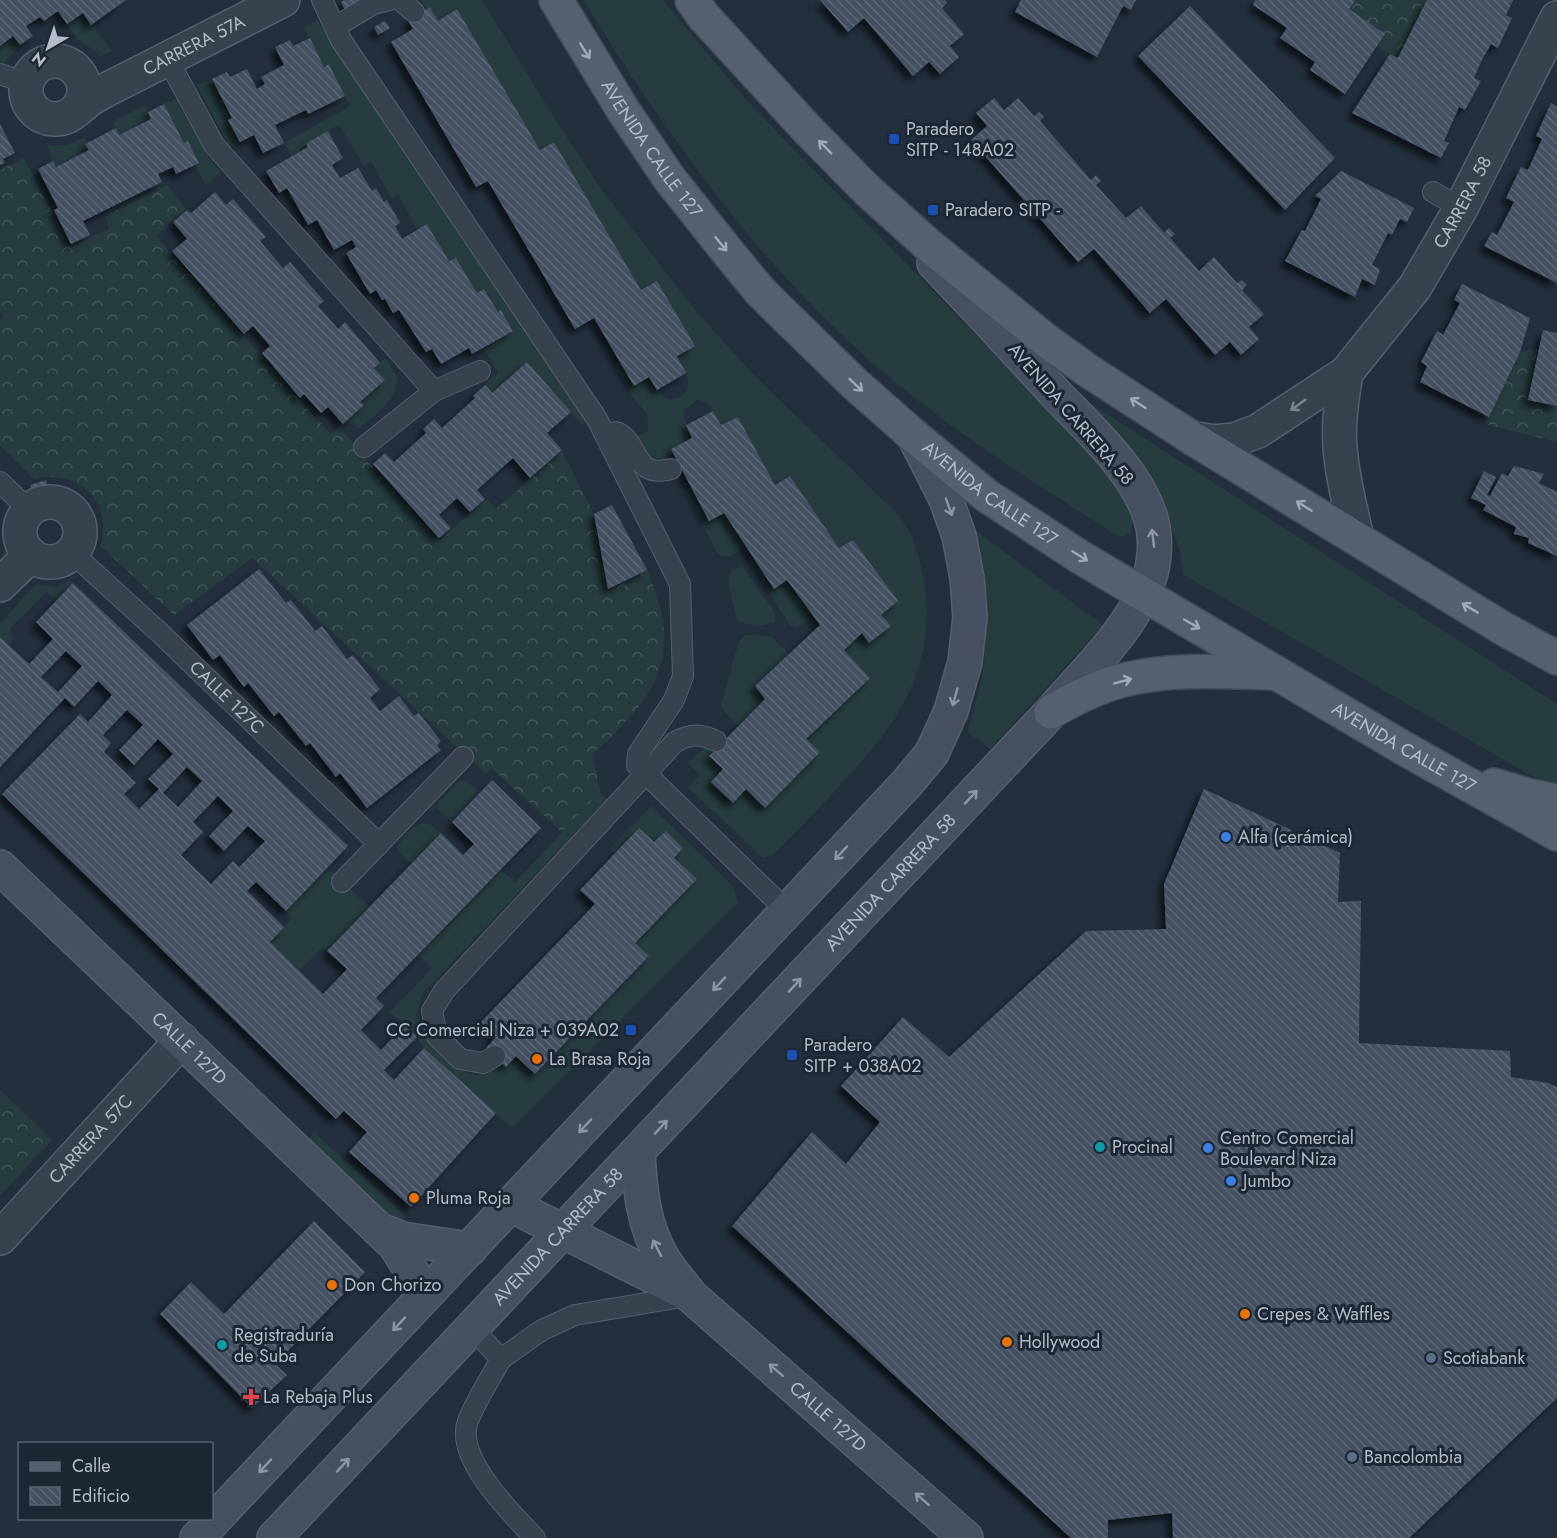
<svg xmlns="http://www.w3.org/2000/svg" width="1557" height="1538" font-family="Jost,sans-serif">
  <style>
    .grass { fill: #263c3f }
    .forest { fill: url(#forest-crowns) }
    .building { fill: url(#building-back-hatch); fill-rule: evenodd; filter: url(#shadow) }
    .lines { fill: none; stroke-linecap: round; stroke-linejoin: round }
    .lane-casing { stroke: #565f6c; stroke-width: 22 }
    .street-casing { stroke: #565f6c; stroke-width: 36 }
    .secondary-casing { stroke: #565f6c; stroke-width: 36 }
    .primary-casing { stroke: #414a57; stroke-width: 36 }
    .lane { stroke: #38414e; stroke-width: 20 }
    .street { stroke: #38414e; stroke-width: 33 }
    .secondary { stroke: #465061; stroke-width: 33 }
    .primary { stroke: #56606e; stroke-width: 33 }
    .oneway { stroke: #a1aab7 }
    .oneway2 { stroke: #7c8592 }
    .oneway3 { stroke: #8e96a5 }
    .transit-dot { fill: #1a4fb4; stroke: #1d2633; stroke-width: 2 }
    .shop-dot { fill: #3f7fe0; stroke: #1d2633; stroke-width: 2 }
    .food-dot { fill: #e8710a; stroke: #1d2633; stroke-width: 2 }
    .culture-dot { fill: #0f9aa8; stroke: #1d2633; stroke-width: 2 }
    .service-dot { fill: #5c6f8a; stroke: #1d2633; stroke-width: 2 }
    .health-dot { fill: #e0444e; stroke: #1d2633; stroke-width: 2 }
    .labels { text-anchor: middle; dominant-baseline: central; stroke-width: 6; stroke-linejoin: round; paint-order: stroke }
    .street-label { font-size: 18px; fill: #b4bcc9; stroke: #1d2633 }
    .poi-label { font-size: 18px; fill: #b4bcc9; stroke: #1d2633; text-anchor: start }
  </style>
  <defs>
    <pattern id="forest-crowns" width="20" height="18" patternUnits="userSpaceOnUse" patternTransform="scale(1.5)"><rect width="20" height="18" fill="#263c3f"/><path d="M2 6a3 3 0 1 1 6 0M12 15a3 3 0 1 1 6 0" fill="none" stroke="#435659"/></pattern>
    <pattern id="building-back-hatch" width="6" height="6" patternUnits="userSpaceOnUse" patternTransform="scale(1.5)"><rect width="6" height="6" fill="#455162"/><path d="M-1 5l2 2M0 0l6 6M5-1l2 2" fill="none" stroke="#5d6877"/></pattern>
    <filter id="shadow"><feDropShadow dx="-5.5" dy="5.5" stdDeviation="3" flood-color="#0009"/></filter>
  </defs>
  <rect width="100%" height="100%" fill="#242f3e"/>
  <path class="grass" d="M421,0H482L550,111L599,186L696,311L754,375L897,513C913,532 919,556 924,580C939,670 894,728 836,790C815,812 795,834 773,855L762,858L688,787L700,775L688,763L706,746L713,751L710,756L723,769L711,782L733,802L746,789L820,752L806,739L870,678L844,650L862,633L869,643L890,626L881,615L897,601L853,540L839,548L790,476L775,485L738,417L721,425C715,414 711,402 697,400L684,410L683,415L692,438L671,449L673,454C652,464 647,455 637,437L648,431L647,414L632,396L614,364L620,362L634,386L649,377C658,391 666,409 685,393C693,380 683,368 677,356L694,346L641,290L554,142L540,150L457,9L438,21L430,7L427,9Z
    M583,0H663L744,97L781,136L1096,457C1109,473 1140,511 1131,532L1125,536H1118C1023,476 924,414 843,336C740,238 658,121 583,0Z
    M83,13L112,51L99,57L96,52L76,38L67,24Z
    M317,20L396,133L588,419L582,425L527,362L492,393L485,385L498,372L483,348L513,330L502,311L498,312L485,289L477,293L456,258L449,261L427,224L417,230L398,194L391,198L371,161L364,166L339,125L306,143L308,147L292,156L284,143L350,106L330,65L324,67L304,27Z
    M13,36L20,45L3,64L0,61V46Z
    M212,79L232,118L229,120L240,142L230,148L197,85Z
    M175,98L208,157L221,172L206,185L195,165L199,162L188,141L184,143L164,104Z
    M146,105L151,119L119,135L113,122Z
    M85,137L89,150L56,167L47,146L67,145Z
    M386,358L398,379C394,402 377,415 359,428L346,421L364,406L360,402L385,380L374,368Z
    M1073,392L1557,704V785L1546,784L1184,575L1179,548L1160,497Z
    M691,487L709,521L724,513L746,548C736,553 729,560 718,554L685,491Z
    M6,513L13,515L9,530L12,551L0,564C0,557 3,555 4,549C7,537 0,526 6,513Z
    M966,523L1103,625L990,749L968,732C973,710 981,687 984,664C989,615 979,570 966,523Z
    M754,559L774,589L787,580L812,613L808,615L810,620L797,627L791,626L787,621L750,563Z
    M742,566L774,611L775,621C763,629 750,625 737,621L728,580C730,571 733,568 742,566Z
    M70,581L73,583L57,601L47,592L11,627L10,634L14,638L8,645L0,637V623L36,584L56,587Z
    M745,635L771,636L789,654L755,686L765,699L738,726L723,710L721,704L739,641Z
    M464,780L481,792L452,822L437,808L438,803L458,782Z
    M600,792L607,799L422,994C420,1002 417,1010 418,1018C419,1039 454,1075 476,1075C486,1075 495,1069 502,1063L506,1067L516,1056L535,1074L649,957L635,943L697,879L674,858L683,848L666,831L654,842L639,828L614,854L610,849L651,806L734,887L738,903L512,1129L424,1048L417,1037L390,1012L432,968L419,955L501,870L515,882Z
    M423,823L430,824L441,833L411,865L397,849C400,839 413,827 423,823Z
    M327,868L370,907L327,951L323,947L300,970L270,942L292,918L286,911Z
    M314,1132L406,1216L398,1224L308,1139Z"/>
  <path class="forest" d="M1353,0H1427L1398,58L1377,47L1384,34L1349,9L1355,1Z
    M24,158L70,247L109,229L105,216L167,185L186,209L156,236L330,434L340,427L371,465L439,541L487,499L496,509L562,451L594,514L608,589L647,570C672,629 673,669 629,718C617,731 607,743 593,753L600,792L562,832L491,768L486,774L252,558L174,615L101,546C102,539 103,531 103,523C102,489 64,470 34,479L0,445V321L4,316L0,313V170Z
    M1538,349L1528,400L1557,406V442L1485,424L1520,352Z
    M0,1089L52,1140L0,1196Z"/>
  <path class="building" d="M0,0H126L91,25L83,13L67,24L58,11L44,21L40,17L26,26L33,36L20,45L13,36L0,46Z
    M344,0H360L362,4L346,12L341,2Z
    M820,0H945L947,3L942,8L964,34L950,46L959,57L940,74L929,62L913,76L864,18L848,32Z
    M1021,0H1136L1131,10L1123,6L1097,57L1015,12Z
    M1255,0H1353L1355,1L1349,9L1385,34L1345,94L1310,70L1315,62L1280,38L1287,28L1253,5Z
    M1427,0H1513L1506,15L1512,18L1498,48L1491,44L1482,60L1474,78L1481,81L1465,110L1459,107L1444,141L1449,143L1441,158L1352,113L1390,54L1398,58Z
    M1190,6L1335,158L1285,210L1138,56Z
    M430,7L438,21L457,9L540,150L554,142L641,290L657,281L695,346L677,356L686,373L657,390L649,377L634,386L594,318L575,329L488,181L476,187L391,42L413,29L408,20Z
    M385,21L390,28L378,35L374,27Z
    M310,38L324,67L329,64L345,96L308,114L306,110L275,125L284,143L263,153L254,135L240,142L228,120L232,118L212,79L227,72L230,77L247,69L257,89L265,84L261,77L284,65L275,47L290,40L293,46Z
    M994,98L1004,110L1018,98L1034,116L1039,112L1044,117L1040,121L1091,180L1096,175L1101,181L1096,185L1126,218L1141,206L1164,233L1169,228L1175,234L1170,238L1199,271L1214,257L1237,283L1242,280L1247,285L1242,290L1264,314L1249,327L1259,339L1241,355L1230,342L1215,355L1166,299L1150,313L1094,249L1078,262L971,140L987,126L976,113Z
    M1551,103L1557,107V283L1484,246L1492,232L1497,235L1514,202L1506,198L1521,167L1528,170L1542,139L1536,136Z
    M164,104L184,143L188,141L199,163L176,174L173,167L158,174L162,182L83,221L90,235L71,244L54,210L58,208L38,169L53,161L56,167L89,150L85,144L116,128L119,135L151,119L148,112Z
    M0,124L15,153L3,159L5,163L0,165Z
    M328,131L343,158L332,165L340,178L358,168L372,191L376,188L384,202L387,200L400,223L395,226L402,239L427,224L449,261L456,258L477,293L484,289L498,312L501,310L513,331L472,354L469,348L441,364L432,349L426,352L399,310L393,313L385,299L382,300L376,290L370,294L346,253L356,247L352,240L334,250L317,220L308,225L287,188L279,193L266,171L308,147L306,143Z
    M1341,171L1414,208L1407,222L1400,219L1392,235L1388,233L1372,265L1380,269L1375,285L1362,279L1355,297L1285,261L1302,230L1305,231L1321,199L1315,196Z
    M215,192L226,205L233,199L266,237L260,241L283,268L290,262L324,301L318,306L338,329L345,322L380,363L374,368L385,380L360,402L364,405L343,424L328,407L321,413L304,394L300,398L262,353L270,346L253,326L244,334L172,251L187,239L173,222L187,210L191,213Z
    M1462,284L1530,318L1520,352L1489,417L1420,382L1427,366L1421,362L1437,331L1443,335L1452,318L1460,303L1454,300Z
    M1543,330L1557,333V406L1528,400Z
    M527,362L571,412L547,433L562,450L530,478L513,458L477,490L485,499L470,512L457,498L439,515L451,528L439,538L373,464L385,453L394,462L426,433L423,429L434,419L442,428L475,398L473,396L485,385L492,393Z
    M713,411L721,425L738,417L775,485L790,476L839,548L853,540L898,601L881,615L891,626L869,643L862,633L844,650L870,678L806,739L820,752L765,808L746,789L733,803L711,782L723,769L709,756L765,699L755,686L820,625L787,580L774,589L724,513L709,521L671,449L692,438L686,425Z
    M1514,466L1544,474L1539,483L1557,492V556L1528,543L1529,538L1514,534L1516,527L1483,510L1486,505L1471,498L1484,471L1496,477L1487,495L1490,496L1502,473L1508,476Z
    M46,480L49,489L33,494L30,485Z
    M612,505L647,570L608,589L594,514Z
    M259,569L286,603L291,600L315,631L322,626L347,659L353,655L380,689L370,698L380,711L399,696L414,716L419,713L441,741L437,745L441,750L367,808L340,773L336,777L310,743L306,746L279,712L274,716L248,683L244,687L220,655L213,660L187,625Z
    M73,583L348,846L286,911L256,882L247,891L284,927L270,942L323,994L347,969L327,951L441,833L463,855L474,844L452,822L492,780L541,828L376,998L384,1006L361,1030L381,1050L405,1025L417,1037L384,1070L394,1080L424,1048L496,1113L411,1207L349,1152L367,1132L344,1111L336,1119L2,794L80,714L88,722L112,695L98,681L74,707L65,698L0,767V637L29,664L53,639L36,622ZM66,651L82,666L58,692L41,677ZM127,710L143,725L119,750L134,765L158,739L173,754L148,779L159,789L139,809L124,794L136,783L104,752L111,743L103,735ZM187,767L202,781L178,807L163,793ZM218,796L233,811L209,836L224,851L248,826L265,841L239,867L233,861L211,884L181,855L203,832L193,822Z
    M1204,789L1340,853L1338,902L1361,901L1359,1043L1510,1051L1511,1077L1548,1083L1557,1087V1398L1409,1538H1173L1172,1513L1108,1520V1538H1071L732,1226L812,1132L846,1164L880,1122L841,1086L903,1017L949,1057L1086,931L1166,929L1164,884Z
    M639,828L654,842L666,831L683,848L674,858L697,879L635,943L649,956L535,1074L516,1056L506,1067L486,1048L496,1037L481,1022L595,904L580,890Z
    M314,1221L365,1272L275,1364L287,1375L252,1408L160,1314L191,1282L224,1314Z"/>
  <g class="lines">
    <defs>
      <g id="lane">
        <path d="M322,0L341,40L597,419L680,584L683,676L674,700L638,754L637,765L787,911"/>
        <path d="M400,0L414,12"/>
        <path d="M335,27L373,4L389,0"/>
        <path d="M167,58L214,145L434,391"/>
        <path d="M0,74L26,83"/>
        <path d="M1433,192L1461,208"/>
        <path d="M606,436L616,432C641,442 631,479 671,469"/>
        <path d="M364,447L434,391L480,371"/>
        <path d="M0,482L29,510"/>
        <path id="s1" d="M69,555L81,561L160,633L379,844"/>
        <path d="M342,882L463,757"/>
        <path d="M495,1056L483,1063L460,1059L437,1036L432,1011L444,991L675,742C690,734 700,733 716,741"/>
        <path d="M472,1328L501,1359C490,1379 476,1400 468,1421C454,1457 512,1514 535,1538"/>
        <path d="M501,1359L542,1330L575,1315L688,1296"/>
      </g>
      <g id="street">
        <circle cx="55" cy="90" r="29"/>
        <path id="s2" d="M77,110L90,99L104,91L283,0"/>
        <path d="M1346,373C1342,398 1338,422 1340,447C1342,478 1351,509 1357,539"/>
        <path id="s3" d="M1192,438L1213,442L1234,440L1258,431L1346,373L1415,287L1461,208L1557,18"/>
        <circle cx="50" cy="532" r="30"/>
        <path d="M0,585L31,555"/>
        <path id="s4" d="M0,1238L182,1040"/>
      </g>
      <g id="secondary">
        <path id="s5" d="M0,867L395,1245L417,1280L423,1298"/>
        <path id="s6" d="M638,1152C640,1190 643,1225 663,1259C671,1272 682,1284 691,1296L966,1538"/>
        <path d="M511,1205L684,1292"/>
        <path d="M380,1230L402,1239L470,1249"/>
        <path d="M197,1538L787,911L908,782L932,753L951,711L965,662L970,617L967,578L959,536L946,499L914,436"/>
        <path id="s7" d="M274,1538L1051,712C1086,671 1136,626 1151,573C1155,556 1156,536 1151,519C1137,471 1088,428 1055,393C1015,349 975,306 934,263"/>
      </g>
      <g id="primary">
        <path id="s8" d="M556,0L623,110L669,178L727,251L760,291L778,309L855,384L914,436L987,496L1080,557L1405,749L1557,834"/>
        <path d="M692,0L704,17L808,130L866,189L926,243L1043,338L1087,370L1192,438L1504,629L1557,658"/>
        <path d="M1051,712C1075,698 1100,685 1128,679C1175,668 1224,672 1272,673"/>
        <path d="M1494,785L1531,796L1557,801"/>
      </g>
    </defs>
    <use href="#lane" class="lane-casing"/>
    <use href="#street" class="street-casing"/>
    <use href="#secondary" class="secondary-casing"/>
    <use href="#primary" class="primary-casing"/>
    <use href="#lane" class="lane"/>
    <use href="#street" class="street"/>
    <use href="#secondary" class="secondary"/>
    <use href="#primary" class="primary"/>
  </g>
  <defs><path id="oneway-shaft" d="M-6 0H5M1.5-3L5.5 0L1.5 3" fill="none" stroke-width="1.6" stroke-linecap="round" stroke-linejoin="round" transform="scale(1.5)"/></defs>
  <g class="oneway">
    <use href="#oneway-shaft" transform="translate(585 51) rotate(58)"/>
    <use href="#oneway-shaft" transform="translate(825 147) rotate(-135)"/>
    <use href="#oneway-shaft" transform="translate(721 244) rotate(51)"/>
    <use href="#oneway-shaft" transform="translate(856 385) rotate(43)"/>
    <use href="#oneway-shaft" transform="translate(1138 403) rotate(-147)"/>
    <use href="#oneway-shaft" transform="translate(1304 506) rotate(-148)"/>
    <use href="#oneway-shaft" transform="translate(1080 556) rotate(32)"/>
    <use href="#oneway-shaft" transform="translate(1470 608) rotate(-149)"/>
    <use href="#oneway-shaft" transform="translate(1192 624) rotate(30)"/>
    <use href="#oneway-shaft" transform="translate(1123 681) rotate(-15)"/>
  </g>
  <use class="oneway2" href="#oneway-shaft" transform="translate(1298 405) rotate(144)"/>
  <g class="oneway3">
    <use href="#oneway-shaft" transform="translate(949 507) rotate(70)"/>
    <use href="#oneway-shaft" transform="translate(1153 538) rotate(-97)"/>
    <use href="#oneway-shaft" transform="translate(955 697) rotate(106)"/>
    <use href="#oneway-shaft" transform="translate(971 797) rotate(-47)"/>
    <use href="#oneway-shaft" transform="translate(841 853) rotate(133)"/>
    <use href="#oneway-shaft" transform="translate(719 984) rotate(133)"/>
    <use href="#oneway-shaft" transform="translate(795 985) rotate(-47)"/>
    <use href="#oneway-shaft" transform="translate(585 1126) rotate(133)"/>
    <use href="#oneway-shaft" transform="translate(661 1127) rotate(-47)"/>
    <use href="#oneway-shaft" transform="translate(657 1248) rotate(-117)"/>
    <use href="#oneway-shaft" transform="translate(399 1324) rotate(133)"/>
    <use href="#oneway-shaft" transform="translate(776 1370) rotate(-139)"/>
    <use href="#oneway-shaft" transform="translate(343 1465) rotate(-47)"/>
    <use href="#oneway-shaft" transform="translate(265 1466) rotate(133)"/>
    <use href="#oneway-shaft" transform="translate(922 1499) rotate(-139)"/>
  </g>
  <g class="transit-dot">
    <rect x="888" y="133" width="12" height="12" rx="3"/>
    <rect x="927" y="204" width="12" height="12" rx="3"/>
    <rect x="625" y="1024" width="12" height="12" rx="3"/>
    <rect x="786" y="1049" width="12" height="12" rx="3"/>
  </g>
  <g class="shop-dot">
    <circle cx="1226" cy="837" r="6"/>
    <circle cx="1208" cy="1148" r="6"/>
    <circle cx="1231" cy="1181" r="6"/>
  </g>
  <g class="food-dot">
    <circle cx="537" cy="1059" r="6"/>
    <circle cx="414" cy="1198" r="6"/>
    <circle cx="332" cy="1285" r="6"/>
    <circle cx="1245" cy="1314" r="6"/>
    <circle cx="1007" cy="1342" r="6"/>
  </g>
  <g class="culture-dot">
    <circle cx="1100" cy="1147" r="6"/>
    <circle cx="222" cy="1345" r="6"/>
  </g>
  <g class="service-dot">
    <circle cx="1431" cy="1358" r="6"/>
    <circle cx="1352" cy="1457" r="6"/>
  </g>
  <path class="health-dot" d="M248 1388h6v6h6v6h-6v6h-6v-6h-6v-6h6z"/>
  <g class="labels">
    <g class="street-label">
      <text stroke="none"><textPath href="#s2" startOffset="134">CARRERA 57A</textPath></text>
      <text stroke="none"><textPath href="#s8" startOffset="177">AVENIDA CALLE 127</textPath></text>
      <text stroke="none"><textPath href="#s3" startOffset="381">CARRERA 58</textPath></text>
      <text transform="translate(1071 414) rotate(49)">AVENIDA CARRERA 58</text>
      <text stroke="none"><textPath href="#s8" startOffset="663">AVENIDA CALLE 127</textPath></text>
      <text stroke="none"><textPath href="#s1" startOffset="213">CALLE 127C</textPath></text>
      <text stroke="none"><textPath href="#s8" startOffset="1149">AVENIDA CALLE 127</textPath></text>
      <text stroke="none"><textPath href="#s7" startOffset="900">AVENIDA CARRERA 58</textPath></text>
      <text stroke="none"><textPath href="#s5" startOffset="262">CALLE 127D</textPath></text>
      <text stroke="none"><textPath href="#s4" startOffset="134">CARRERA 57C</textPath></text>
      <text stroke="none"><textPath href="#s7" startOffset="414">AVENIDA CARRERA 58</textPath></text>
      <text stroke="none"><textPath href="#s6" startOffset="340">CALLE 127D</textPath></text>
    </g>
    <g class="poi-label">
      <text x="906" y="129">Paradero<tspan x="906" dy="21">SITP - 148A02</tspan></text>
      <text x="945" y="210">Paradero SITP -</text>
      <text x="1238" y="837">Alfa (cerámica)</text>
      <text x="619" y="1030" text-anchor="end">CC Comercial Niza + 039A02</text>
      <text x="804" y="1045">Paradero<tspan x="804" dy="21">SITP + 038A02</tspan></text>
      <text x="549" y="1059">La Brasa Roja</text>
      <text x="1220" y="1138">Centro Comercial<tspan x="1220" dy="21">Boulevard Niza</tspan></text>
      <text x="1112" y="1147">Procinal</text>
      <text x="1243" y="1181">Jumbo</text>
      <text x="426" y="1198">Pluma Roja</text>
      <text x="344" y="1285">Don Chorizo</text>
      <text x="1257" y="1314">Crepes &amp; Waffles</text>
      <text x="234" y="1335">Registraduría<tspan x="234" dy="21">de Suba</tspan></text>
      <text x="1019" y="1342">Hollywood</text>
      <text x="1443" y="1358">Scotiabank</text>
      <text x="263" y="1397">La Rebaja Plus</text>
      <text x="1364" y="1457">Bancolombia</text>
    </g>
  </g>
  <rect x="18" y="1442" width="195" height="78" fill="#1d2633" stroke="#59626f" stroke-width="1.5"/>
  <rect x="30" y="1462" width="30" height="9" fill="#56606e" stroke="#59626f" stroke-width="1.5"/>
  <text x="72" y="1472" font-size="18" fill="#b4bcc9">Calle</text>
  <rect x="30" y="1487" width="30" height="18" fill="url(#building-back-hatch)" stroke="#59626f" stroke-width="1.5"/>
  <text x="72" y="1502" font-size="18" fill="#b4bcc9">Edificio</text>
  <g transform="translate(48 48) rotate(219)" stroke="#1d2633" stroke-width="4.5" paint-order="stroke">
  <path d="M0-4.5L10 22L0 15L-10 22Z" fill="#b4bcc9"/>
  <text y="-9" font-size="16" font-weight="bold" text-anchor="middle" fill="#b4bcc9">N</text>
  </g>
</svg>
